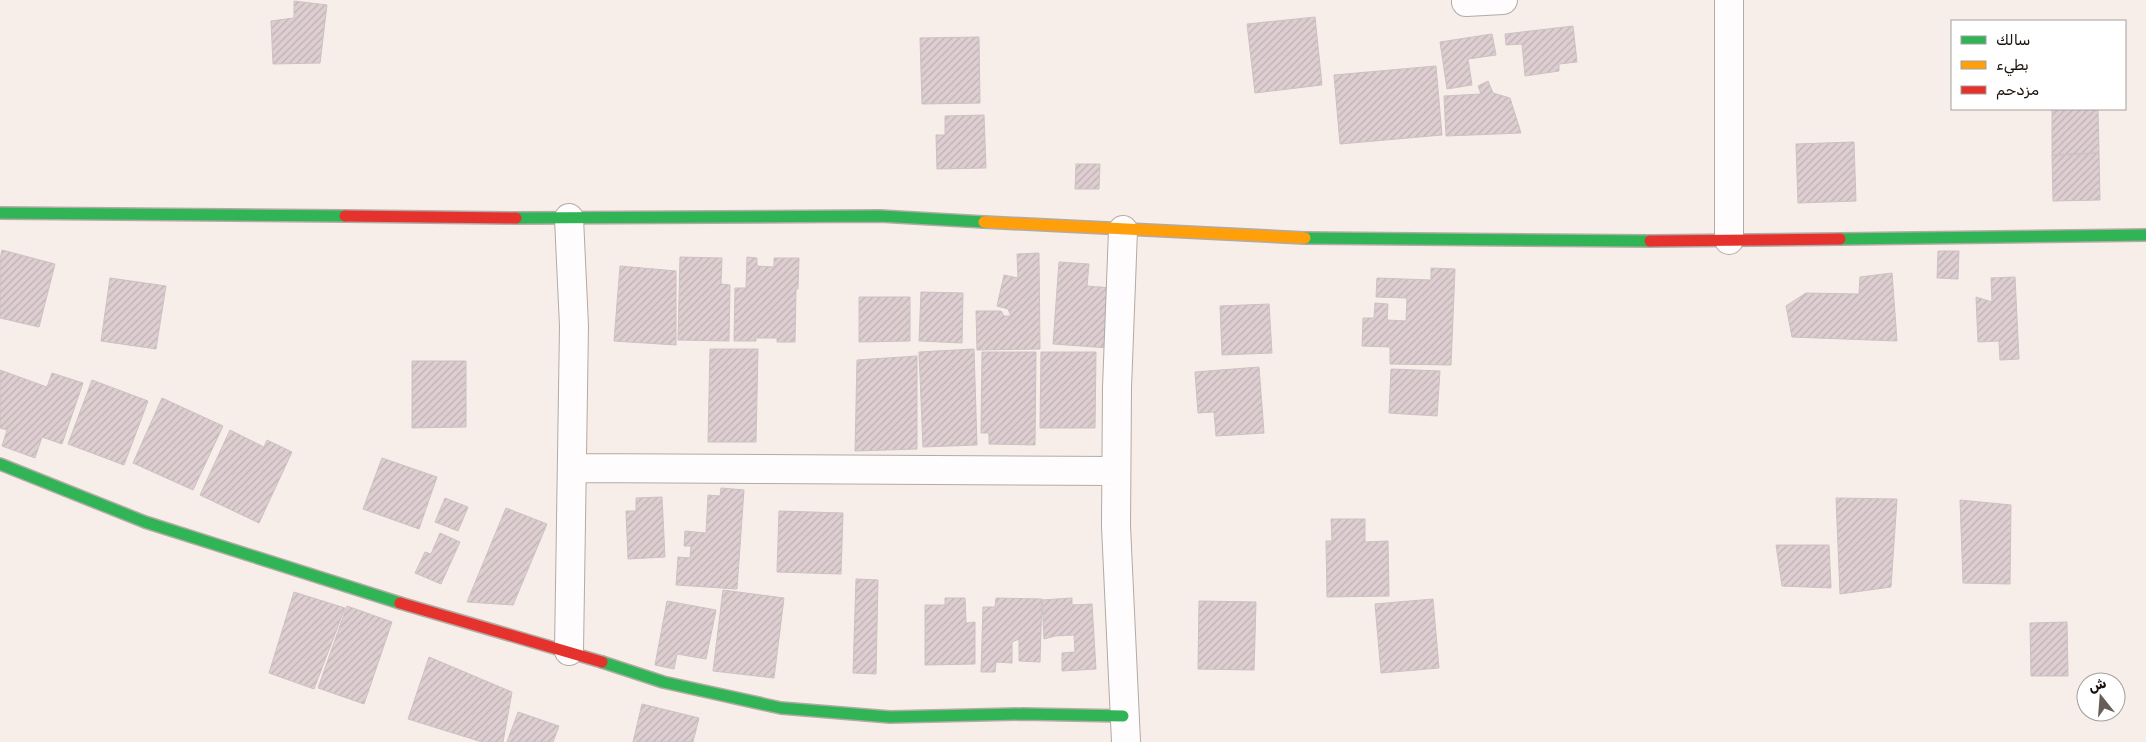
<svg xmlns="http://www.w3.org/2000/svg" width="2146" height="742" font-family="Rubik,Cairo,sans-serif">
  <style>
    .building { fill: url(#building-hatch); stroke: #ccc2c2 }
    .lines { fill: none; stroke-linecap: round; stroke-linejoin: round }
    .street-casing { stroke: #b2aaa5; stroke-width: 30 }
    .fast-casing { stroke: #b2aaa5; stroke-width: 14 }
    .slow-casing { stroke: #b2aaa5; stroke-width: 14 }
    .jam-casing { stroke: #b2aaa5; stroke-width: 14 }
    .street { stroke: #fefcfc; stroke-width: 28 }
    .fast { stroke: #30b455; stroke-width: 11 }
    .slow { stroke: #ff9f0a; stroke-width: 11 }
    .jam { stroke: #e5322d; stroke-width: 11 }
  </style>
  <defs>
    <pattern id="building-hatch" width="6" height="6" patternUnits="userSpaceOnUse" patternTransform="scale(1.25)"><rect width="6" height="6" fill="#deced1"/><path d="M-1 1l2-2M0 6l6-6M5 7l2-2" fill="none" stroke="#beb0b2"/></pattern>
  </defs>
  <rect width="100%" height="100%" fill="#f7eeea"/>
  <path class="building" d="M294,1L327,5L320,63L273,64L271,21L294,18Z
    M1315,17L1322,85L1255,93L1247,24Z
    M1573,26L1577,62L1559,64V71L1525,76L1522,44L1506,45L1505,34Z
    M1492,34L1496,55L1468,59L1472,85L1447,89L1440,42Z
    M979,37L980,103L922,104L920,38Z
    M1436,66L1442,135L1340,144L1334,75Z
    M1488,81L1493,93L1510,98L1521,133L1446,136L1444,96L1481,94L1478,86Z
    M2052,109H2098L2099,153L2052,155Z
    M984,115L986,168L937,169L936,135H945V116Z
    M1854,142L1856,201L1798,203L1796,144Z
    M2099,153L2100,200L2053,201L2052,155Z
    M1076,164H1100L1099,189H1075Z
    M2,250L55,264L39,327L0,318V259Z
    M1938,251H1959L1958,279L1937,278Z
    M1039,253L1040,349L977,350L976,311H1001L1004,316H1011L1008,309L997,306L1004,275L1018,278L1017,254Z
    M680,257L722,258L721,284L730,285L729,341L678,340Z
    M747,257L757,258V266L774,267V258H799L798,289H796L795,342H777V338H756V341H734L735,288H746Z
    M1059,262L1089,264L1087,286L1112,288L1108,348L1053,344Z
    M620,266L676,271V345L614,341Z
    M1431,268L1455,269L1451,365L1390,364V347L1362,346L1363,318H1374L1375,303L1388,304L1387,320L1406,321L1407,298L1376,297L1377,278L1431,280Z
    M1892,273L1897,341L1792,337L1786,306L1806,293L1859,294L1860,277Z
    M2015,277L2019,359L2000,360L1999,341L1978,342L1976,297L1992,302L1991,278Z
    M110,278L166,286L156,349L101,341Z
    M921,292L963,293L962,343L919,341Z
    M859,297H910V341L859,342Z
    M1269,304L1272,353L1222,355L1220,306Z
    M710,349H758L756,442H708Z
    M974,349L977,445L923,447L919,352Z
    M982,352H1036L1035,445L989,444V433H981Z
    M1041,352H1096L1095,428H1040Z
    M917,356V449L855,451L857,360Z
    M412,361H466V427L412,428Z
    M1259,367L1264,433L1216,436L1214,412L1198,413L1195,372Z
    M1391,369L1440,371L1437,416L1389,413Z
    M0,370L47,387L52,373L83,383L62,444L42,437L35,458L2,446L7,430L0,428Z
    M92,380L148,401L124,465L68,444Z
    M162,398L223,426L193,490L133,463Z
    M230,430L264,447L267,440L292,452L259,523L200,495Z
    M382,458L437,477L419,529L363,509Z
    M721,488L744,490L737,589L676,585L678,557L690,558L691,546H684L685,531L706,533L708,495L720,496Z
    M662,497L665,557L628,559L626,511H636V498Z
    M445,498L468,507L458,531L435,522Z
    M1836,498L1897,499L1891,587L1840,594Z
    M1960,500L2011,505L2010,584L1963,583Z
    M506,508L547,524L513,605L467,602Z
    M779,511L843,513L841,574L777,572Z
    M1331,519H1365V542L1388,541L1389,596L1327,597L1326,541H1332Z
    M440,533L460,542L441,584L415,573L425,552L431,554Z
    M1776,545H1829L1831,588L1782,586Z
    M856,579L878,580L876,674L853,673Z
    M723,590L784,598L774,678L713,671Z
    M294,592L345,608L314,689L269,673Z
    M945,598H965L966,623L975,622V664L925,665V605H945Z
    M996,598L1042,599L1040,662L1019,661V639L1012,642V663L996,662L995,672H981L983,607H995Z
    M1072,598V605L1092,604L1096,669L1062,671V653L1075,652L1074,635L1055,636L1044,639L1042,600Z
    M1433,599L1439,668L1381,673L1375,604Z
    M667,601L716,610L706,659L677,654L674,669L655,665Z
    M1199,601L1256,602L1254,670L1198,669Z
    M347,606L392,622L364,704L318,688Z
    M2067,622L2068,676H2031L2030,623Z
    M429,657L512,692L503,742H482L408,719Z
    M642,704L699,718L693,742H633Z
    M518,712L559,726L553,742H507Z"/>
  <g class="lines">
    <defs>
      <path id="street" d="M1729,0V240
        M1466,2L1503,0
        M1123,230L1117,388L1116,526L1126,742
        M573,468L1116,471
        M569,651L574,326L569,218"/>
      <path id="fast" d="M0,213L345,216
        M516,218L880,216L984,222
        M1305,238L1650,241
        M1840,239L2146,235
        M0,464L145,522L400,603
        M602,662L663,682L781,708L890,717L1023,714L1123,716"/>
      <path id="slow" d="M984,222L1305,238"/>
      <path id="jam" d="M345,216L516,218
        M1650,241L1840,239
        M400,603L602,662"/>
    </defs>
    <use href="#street" class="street-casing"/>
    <use href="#fast" class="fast-casing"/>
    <use href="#slow" class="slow-casing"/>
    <use href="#jam" class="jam-casing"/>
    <use href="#street" class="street"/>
    <use href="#fast" class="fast"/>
    <use href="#slow" class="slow"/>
    <use href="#jam" class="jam"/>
  </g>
  <rect x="1951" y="20" width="175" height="90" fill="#ffffff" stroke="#a3a09e"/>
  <rect x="1961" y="36" width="25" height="8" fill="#30b455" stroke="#a3a09e"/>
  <text x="1996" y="45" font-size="15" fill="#1a110c">سالك</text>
  <rect x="1961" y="61" width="25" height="8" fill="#ff9f0a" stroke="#a3a09e"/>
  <text x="1996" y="70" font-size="15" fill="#1a110c">بطيء</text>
  <rect x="1961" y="86" width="25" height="8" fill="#e5322d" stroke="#a3a09e"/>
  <text x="1996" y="95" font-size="15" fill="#1a110c">مزدحم</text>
  <g transform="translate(2101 697) rotate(343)"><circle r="24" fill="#ffffff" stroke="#a3a09e"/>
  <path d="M0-4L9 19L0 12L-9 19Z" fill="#675e5a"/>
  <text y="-8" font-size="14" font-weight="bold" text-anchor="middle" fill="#1a110c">ش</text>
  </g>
</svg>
